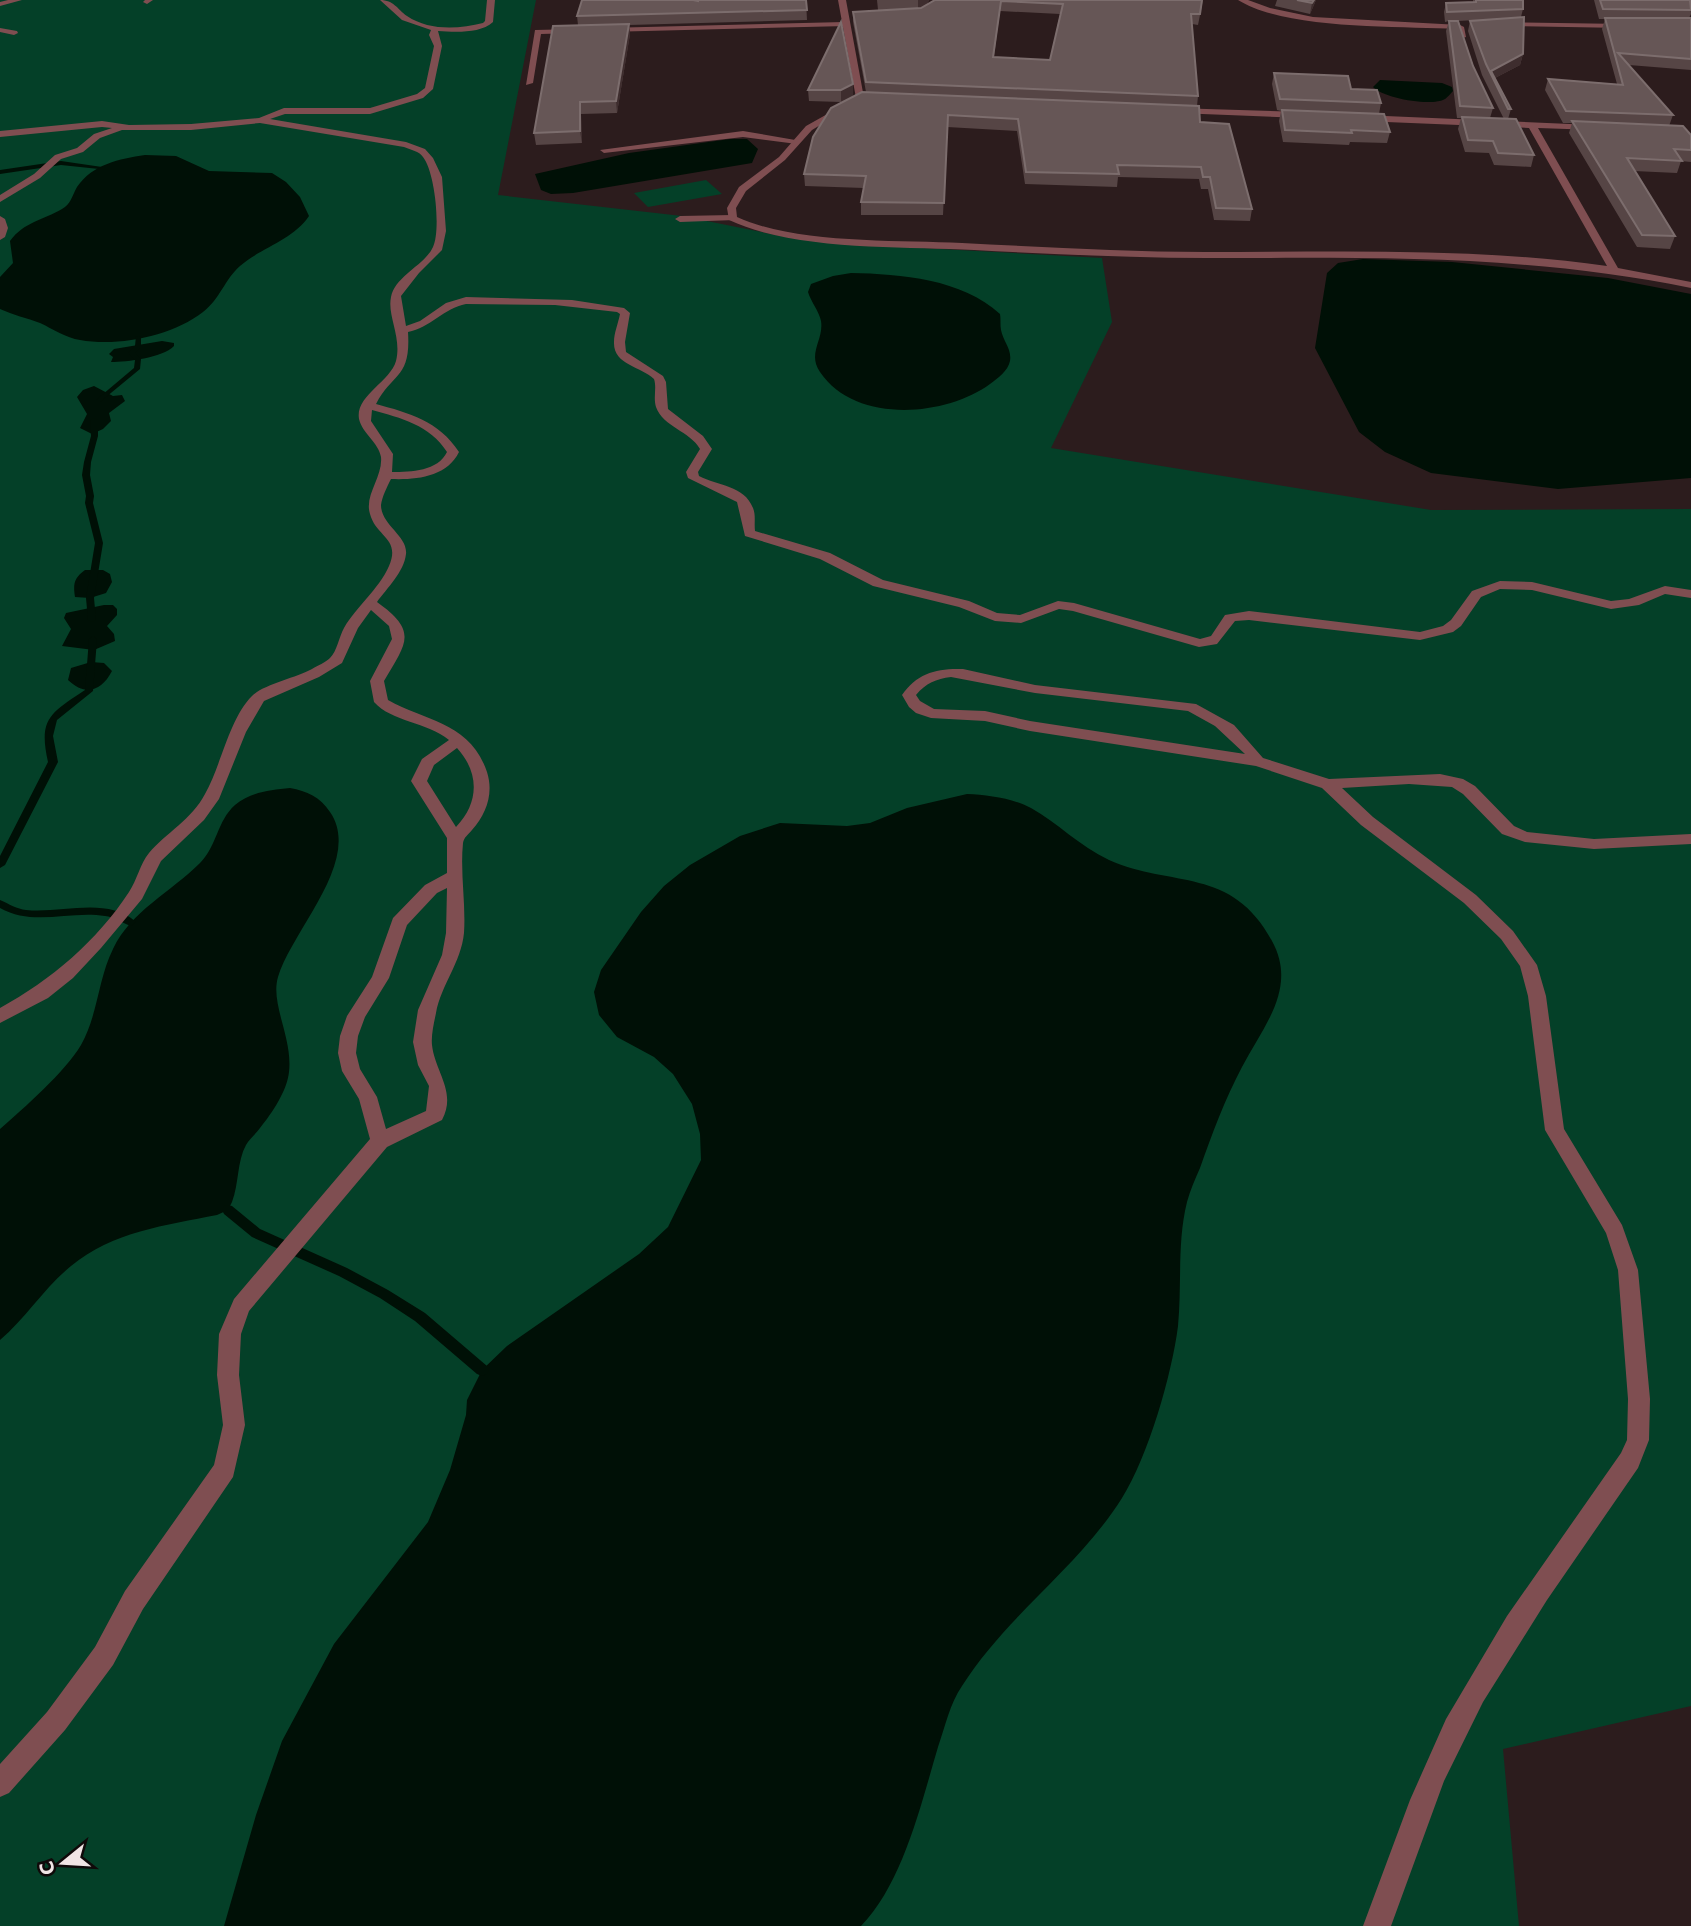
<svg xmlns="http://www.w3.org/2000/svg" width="1691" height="1926" font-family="Commissioner,sans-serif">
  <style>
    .green { fill: #044028 }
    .water { fill: #001006 }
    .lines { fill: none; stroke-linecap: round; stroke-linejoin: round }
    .stream { fill: #001006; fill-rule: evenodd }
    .service { fill: #7f4e51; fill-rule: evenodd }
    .minor { fill: #7f4e51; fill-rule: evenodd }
    .wall { fill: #564545; fill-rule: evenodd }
    .shaded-wall { fill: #3e2d2e }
    .building { fill: #665656; stroke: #7c6d6d; stroke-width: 2; fill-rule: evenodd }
  </style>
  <rect width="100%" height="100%" fill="#2c1c1d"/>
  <path class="green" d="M0,0H536L498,195L682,216L791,238L849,244L1102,258L1112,322L1051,448L1431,510L1691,509V1706L1503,1749L1519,1926H0Z
    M706,180L722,194L648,207L634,193Z"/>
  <path class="water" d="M1380,80L1442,83L1452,87L1453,91C1451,93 1447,98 1445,99C1431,107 1383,98 1373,87Z
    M730,139H747L758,149L752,163L573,193L551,194L541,190L535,174L629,153Z
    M145,155L176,156L209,171L272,173L286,182L300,197L309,216C293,240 262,247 240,266C225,279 220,299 203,312C172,336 119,347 80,340C66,338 53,329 40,323C27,318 13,315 0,309V277L13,263L10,241C24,222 43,220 62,209C71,204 72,196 77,187C93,164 119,159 145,155Z
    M1363,259L1452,262L1608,278L1691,294V478L1558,489L1431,473L1385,452L1359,432L1315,348L1327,273L1338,263Z
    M851,273C901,274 962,279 1000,314C1001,320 1000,325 1001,330C1003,341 1012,349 1010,361C1008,371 998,378 990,384C945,417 855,424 820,372C807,353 824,340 821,321C819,311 811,302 808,292L811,284L833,276Z
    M162,341L174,343V346C162,358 127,362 111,362L113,357L109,354L114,349Z
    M94,386L113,396L122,395L125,401L109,413L111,421L103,429L92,434L80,428L87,414L77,397L83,390Z
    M85,570H103L110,574L112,582L106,593L90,598L75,597C73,584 74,578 85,570Z
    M104,605H113L117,609V615L107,626L114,634L115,641L94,650L62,646L71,629L64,618L66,613Z
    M91,662L104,663L112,671C101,692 85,696 68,680L71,668Z
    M290,788C307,791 320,797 330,812C363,860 292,930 278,977C270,1004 293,1038 289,1072C287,1091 272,1113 260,1128C256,1134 249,1139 246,1145C237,1161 239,1184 232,1202L228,1210L217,1215C166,1225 112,1232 71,1266C44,1288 26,1318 0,1340V1129C24,1108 65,1072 81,1045C98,1015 98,979 113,949C131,911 171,892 200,863C217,846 217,821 235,805C251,792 270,790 290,788Z
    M967,794C988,795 1012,798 1031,808C1058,823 1079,846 1109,860C1172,888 1232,866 1272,941C1298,988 1263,1027 1242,1067C1225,1099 1212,1134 1200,1168C1195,1179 1190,1191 1187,1202C1177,1242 1182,1285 1178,1326C1172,1374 1148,1457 1122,1498C1078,1568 1007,1615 962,1686C950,1703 945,1727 938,1747C921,1804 903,1883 861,1926H224L256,1815L282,1741L334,1644L428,1522L450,1470L466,1415L467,1400L482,1370L507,1346L639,1254L668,1227L701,1160L700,1134L692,1104L673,1074L654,1057L617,1037L599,1015L594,992L601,970L641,912L664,886L690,865L740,836L780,823L847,826L870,823L907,808Z"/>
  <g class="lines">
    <path class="stream" d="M61,161L102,167L99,169L61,165L0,174V170Z
      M136,336L141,337V347L135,353L141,359L140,369L100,402H96V400L134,368L135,360L128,353L135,346Z
      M94,418L98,420V436L91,462L90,475L94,496L93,503L103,543L94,598L96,620L92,622L88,620L86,598L95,543L85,503L86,496L82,475L84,462L91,436L90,420Z
      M93,636L97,639L93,691L57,720L53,736L58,762L5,865L0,868V856L48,762C38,718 51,713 85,690L89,639Z
      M0,900C9,904 17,909 26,910C61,914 107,896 136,922L131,926C122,923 114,917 105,916C70,910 34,927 0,908Z
      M228,1205L232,1206L260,1229L347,1268L388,1290L425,1313L487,1366L489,1370L487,1374L482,1376L477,1374L415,1321L380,1298L339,1276L252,1237L224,1214L222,1210L224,1206Z"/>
    <path class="service" d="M8,0H22L0,6V2Z
      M145,0H153L147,4L143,2Z
      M380,0C394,0 397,9 407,16C429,31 459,29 483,23L485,21L487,0H495L493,22C480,34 454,32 438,31L442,46L433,89L423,98L370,114H285L270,119L406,142L425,149L433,158L442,177L446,231L442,250L419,273L401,296L406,326L420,321L446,303L466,297L572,300L624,308L630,313L625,342L626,352L663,376L666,382L668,409L703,436L712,449L698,472L699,476C718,486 744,485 753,508C756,515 754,523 755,531L830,553L883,580L969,601L997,613L1020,615L1058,601L1074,603L1200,639L1211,636L1225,615L1249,611L1420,632L1443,626L1451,620L1472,591L1500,581L1532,582L1611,601L1629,599L1665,586L1691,590V598L1665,594L1639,605L1611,609L1532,590L1500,589L1481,597L1461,626L1453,632L1420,640L1249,620L1235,621L1217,644L1199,647L1073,611L1059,609L1021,623L995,621L959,607L873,586L820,559L745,536L737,502L688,478L686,472L700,449C690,431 663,427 656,407C653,397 657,388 654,379C641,366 613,365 614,342C614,333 618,324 620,314L617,312L555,305L466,304C444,308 430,328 408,332C411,379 393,372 376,404C409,413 439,421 459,452C447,477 416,480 391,479C387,487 382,497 381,505C381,525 408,536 406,554C404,572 387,588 377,602C419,632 406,643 384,681L388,700C427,722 470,722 487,772C494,794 486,814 472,830C468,835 464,837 463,843C460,873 466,904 464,933C461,963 441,985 436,1013C434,1023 431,1035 432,1045C435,1072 457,1092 442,1120L387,1147L249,1311L241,1334L239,1375L245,1425L233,1477L143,1609L113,1665L65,1730L9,1793L0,1797V1764L47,1712L95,1647L125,1591L214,1465L223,1425L217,1375L219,1334L234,1299L370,1139L359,1099L342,1071L338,1053L340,1036L347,1016L372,977L393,918L425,885L447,873V838L411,781L422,759L449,740C427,722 392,722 374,702L370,681L392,639L389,626L371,610L358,628L342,663L319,677L264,701L246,732L219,799L204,820L161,861L142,899L101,948L73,978L48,998L0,1023V1008C51,980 97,941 129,892C137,880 140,864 149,853C166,833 192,819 205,794C221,766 229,719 252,696C264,684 296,678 312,669C317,666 326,662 330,658C337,651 339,637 344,628C356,607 379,589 389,566C401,538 376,537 370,514C364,495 383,477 381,457C379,443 362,433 359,419C355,396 390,382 396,361C402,337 387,316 391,297C395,276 425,265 433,247C441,230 435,172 423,157C419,151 411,150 404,147L260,123L191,130H122L100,138L83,152L61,159L40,178L0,202V195L34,174L55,155L77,148L94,134L112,128L102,127L0,137V131L102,121L129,125L191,124L259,118L284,108H370L417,94L425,88L434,46L429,35L431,30L402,20ZM372,410C401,418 430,425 447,452C438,471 411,472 392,472L393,454L371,421ZM457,748C480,773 479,803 456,827L427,781L434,765ZM447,888L446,933L442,955L418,1010L413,1042L418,1065L429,1086L426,1111L386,1129L377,1097L360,1069L356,1053L358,1036L365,1017L389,978L407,925L437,893Z
      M844,22L847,26L606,32L602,30L606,28Z
      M0,28L17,31L18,33L14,35L0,32Z
      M578,29L575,33L541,34L533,83L526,85L535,30Z
      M743,131L801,141L797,144L743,137L604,153L600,150Z
      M732,215L735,216V220L680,222L675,219L680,216Z
      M0,216L5,219L8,228L5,237L0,240Z
      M963,669L1035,685L1196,704L1234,725L1263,758L1329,779L1440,774L1463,779L1475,786L1514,826L1527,832L1594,839L1691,834V844L1594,849L1525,842L1502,834L1463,794L1452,787L1409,784L1342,788L1373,817L1476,895L1513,931L1537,965L1546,996L1564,1129L1622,1225L1638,1270L1650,1399L1649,1440L1638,1468L1547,1600L1483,1702L1444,1781L1391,1926H1363L1410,1800L1446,1719L1507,1616L1621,1453L1627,1440L1628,1399L1618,1270L1606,1233L1545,1130L1528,996L1520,966L1501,939L1464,903L1361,825L1322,788L1256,766L1030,731L985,721L931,718L916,713L909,707L902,695C917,673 937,668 963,669ZM951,677L1035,693L1188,711L1215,726L1245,754L1030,721L985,711L934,709L920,701L916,695C926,683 936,679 951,677Z"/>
    <path class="minor" d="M838,0H846L864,98L860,100L856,98Z
      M1238,0H1248L1270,8L1313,17L1460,25L1464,27L1466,37L1459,39L1457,29C1399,26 1286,30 1238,0Z
      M1499,22L1624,24L1628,26L1624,28L1502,26Z
      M847,103L850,107L812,130L785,160L746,191L736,208L737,217C796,244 895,240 962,243C1043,247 1124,252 1205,252C1339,252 1474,247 1607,266L1529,128L1362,121L1358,118L1362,115L1593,125L1596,130L1538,128L1618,268L1691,282V288C1525,254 1374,258 1207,258C1129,258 1051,254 974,250C901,246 795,251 729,220L727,208L739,187L779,157L806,126Z
      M1174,108L1303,112L1307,115L1303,118L1177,113Z"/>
  </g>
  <path class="wall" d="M806,0L807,20L629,25L630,34L617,113L581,114L582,143L536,145L534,133L578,25L577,16L698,1Z
    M877,0H929L927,4L920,8L935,0H1203L1198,25L1192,24L1198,96L1197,106L1200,122L1252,209L1250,221L1214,220L1208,189H1201L1199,179L1118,177L1117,187L1025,184L1017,131L947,127L943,215H861V202L864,188L805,186L804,174L866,92L853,22V12L878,10ZM1000,11L1060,14L1050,60L994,57Z
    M1277,0H1316L1310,14L1275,6Z
    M1473,0H1523V9L1521,17L1523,54L1520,65L1495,78L1511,109L1508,119L1534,155L1531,167L1494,165L1489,153L1465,152L1458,129L1461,118H1457L1446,31L1449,21L1445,22L1444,12L1446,3L1473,2ZM1476,20L1470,21L1468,31L1482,75L1504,119L1490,118L1493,108L1473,66L1458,21Z
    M1594,0H1690L1691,14L1689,18H1691V70L1629,65L1673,115L1669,126L1691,135V162L1681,161L1677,173L1634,171L1675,236L1670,249L1637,247L1569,133L1572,123H1563L1545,90L1548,79L1617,84L1602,29L1605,19H1599Z
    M841,22L853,96L841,102L809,101L808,90Z
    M1274,73L1351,89L1381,103L1379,114L1390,132L1387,143L1350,142L1349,145L1283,142L1279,121L1281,111L1277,110L1272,84Z"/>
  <path class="shaded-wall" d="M918,0H929L927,4L918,9Z
    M1314,0H1316L1310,14L1312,3Z
    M629,24L630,34L617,113L616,101Z
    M1523,54L1520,65L1493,79L1491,71Z
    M853,84V96L841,102V90Z
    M580,102L581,114L582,143L580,131Z"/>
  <path class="building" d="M582,0H693L698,1V0H806L807,10L577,16Z
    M935,0H1202L1200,14H1191L1198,96L866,82L853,12L921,8ZM1001,1L1063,4L1050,60L993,57Z
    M1297,0H1314L1312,3Z
    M1476,0H1523V9L1447,12L1446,3L1476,2Z
    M1600,0H1690L1691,10L1603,9Z
    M1524,17L1523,54L1491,71L1511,109H1508L1486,64L1470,21Z
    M1605,18H1691V59L1618,53L1673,115L1566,111L1548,79L1623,85Z
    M1449,21H1458L1473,66L1493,108L1460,106Z
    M841,22L853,84L841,90H808Z
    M629,24L616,101L580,102V131L534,133L553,26Z
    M1274,73L1348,76L1351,89L1377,90L1381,103L1280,99Z
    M862,92L1199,106L1200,122L1229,124L1252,209L1216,208L1210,177H1203L1201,167L1117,165L1119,174L1026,172L1018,119L948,115L944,203L861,202L866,176L804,174L813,137L831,108Z
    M1282,110L1384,114L1390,132L1351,130L1352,133L1285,130Z
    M1462,117L1516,119L1534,155L1498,153L1493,141L1468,140Z
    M1572,121L1683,126L1691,135V150L1674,149L1682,161L1627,158L1675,236L1642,235Z"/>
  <g transform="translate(63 1863) rotate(252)" stroke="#0f0909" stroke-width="5" paint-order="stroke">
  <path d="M0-5L12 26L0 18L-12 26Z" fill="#f0e5e5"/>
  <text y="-10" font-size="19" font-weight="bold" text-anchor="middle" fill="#f0e5e5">С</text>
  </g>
</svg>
